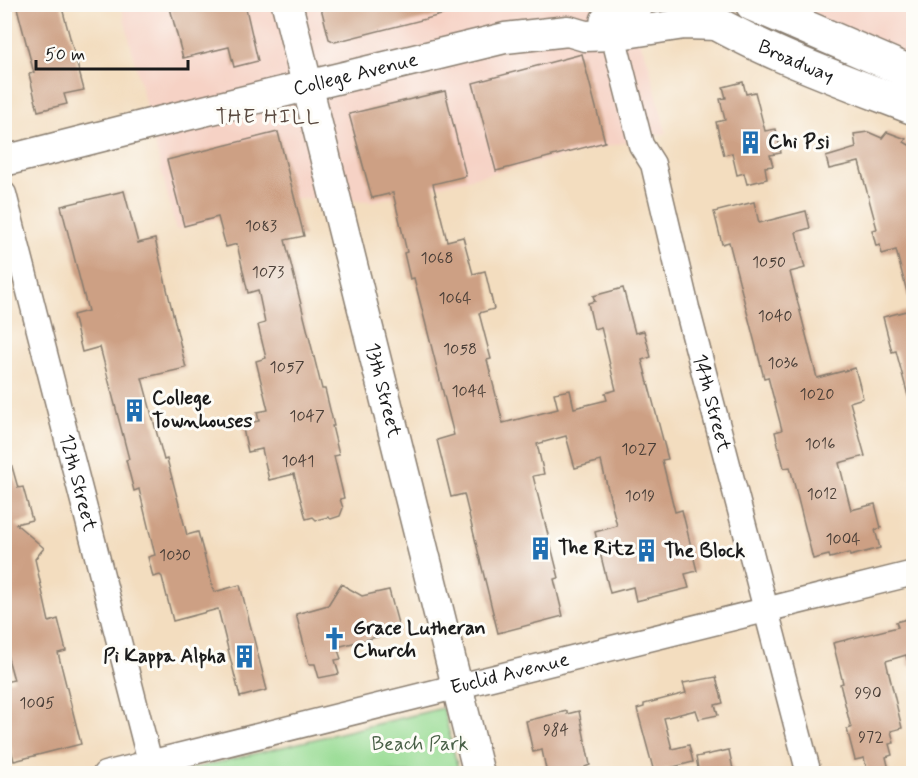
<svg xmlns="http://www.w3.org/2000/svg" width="918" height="778" font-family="Mynerve,sans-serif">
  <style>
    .built { fill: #f6d2c5 }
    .green { fill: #99dc94; stroke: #5a7c58; stroke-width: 1.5 }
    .building { fill: #cda084 }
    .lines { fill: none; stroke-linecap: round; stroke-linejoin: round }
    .minor-casing { stroke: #887c6e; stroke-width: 27 }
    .tertiary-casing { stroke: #887c6e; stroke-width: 33 }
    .primary-casing { stroke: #887c6e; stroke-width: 36 }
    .minor { stroke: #fff; stroke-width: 24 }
    .tertiary { stroke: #fff; stroke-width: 30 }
    .primary { stroke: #fff; stroke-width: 33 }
    .labels { text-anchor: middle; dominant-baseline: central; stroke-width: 6; stroke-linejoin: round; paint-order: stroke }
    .number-label { font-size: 16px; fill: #483d36 }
    .street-label { font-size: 20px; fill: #1c1c1c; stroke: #fdfcf7 }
    .poi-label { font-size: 20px; font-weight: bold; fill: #1c1c1c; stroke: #fdfcf7; text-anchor: start }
    .park-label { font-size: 20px; fill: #485f46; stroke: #fdfcf7 }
    .neighbourhood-label { font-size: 21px; letter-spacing: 1.5px; fill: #5a4a40; stroke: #fdfcf7 }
  </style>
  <rect width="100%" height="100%" fill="#fdfcf7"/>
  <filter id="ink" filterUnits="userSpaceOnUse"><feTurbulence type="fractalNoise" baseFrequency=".0167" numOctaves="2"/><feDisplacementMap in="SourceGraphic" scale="12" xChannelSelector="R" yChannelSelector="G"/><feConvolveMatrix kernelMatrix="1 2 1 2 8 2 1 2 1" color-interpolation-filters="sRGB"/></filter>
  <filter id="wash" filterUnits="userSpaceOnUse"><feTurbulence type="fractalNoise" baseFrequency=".008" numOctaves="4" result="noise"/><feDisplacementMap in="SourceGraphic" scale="24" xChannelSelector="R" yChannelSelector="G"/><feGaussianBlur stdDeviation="1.35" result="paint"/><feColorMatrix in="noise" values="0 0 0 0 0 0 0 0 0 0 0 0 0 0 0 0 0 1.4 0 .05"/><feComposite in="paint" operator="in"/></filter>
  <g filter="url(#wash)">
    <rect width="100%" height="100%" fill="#f3ddbf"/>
    <path class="built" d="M121,5H623L648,61L666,133L373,201L298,198L176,230Z
      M775,5H913V62Z"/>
    <path class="green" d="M443,708L459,773H175Z"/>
    <g id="blocks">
      <path class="building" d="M16,4H61L84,90L64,94L67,104L38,111L29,74L34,73Z
        M169,4H245L258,61L234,67L229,47L183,58Z
        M320,4H461V10L335,42L329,39Z
        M582,54L605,142L496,171L473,83Z
        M743,82L746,94L755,92L765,131L776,129L781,153L770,155L773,166L765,167L767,179L747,184L744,173L737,175L732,153L724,155L716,122L725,120L720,99L726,98L723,87Z
        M445,91L466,176L433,184L447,241L463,237L473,274L485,271L494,309L479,313L491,359L487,360L503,423L558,409L554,393L570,390L574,408L607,400L605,393L616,390L601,327L594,329L588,303L595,301L593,296L623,288L635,333L644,331L651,357L642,360L668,459L662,460L675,512L682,510L697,571L685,574L689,588L636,601L633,587L610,593L595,532L617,526L601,461L575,468L566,436L537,444L544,474L533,476L559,578L554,579L563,616L498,633L464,494L451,497L437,440L454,435L414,278L410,279L404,253L407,252L393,193L372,198L349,114Z
        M278,132L304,236L285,240L322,389H325L334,426H332L339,455L334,456L344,498L340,499L343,508L340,516L331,519L328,517L316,520L313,517L306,519L294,474L269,480L262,449L248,452L242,424L259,421L257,412L268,410L256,361L266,358L258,325L265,323L258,290L248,293L237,244L226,247L218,217L184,226L167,160Z
        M868,132L882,138L887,132L906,139L904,142L911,146V149L914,150V296H908L896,250L882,254L880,245L876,246L872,230L877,229L859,162L829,169L826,157L856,148L854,134Z
        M124,191L138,243L155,239L186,368L142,378L164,460L167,459L187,535L198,532L214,592L240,585L267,690L240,697L218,609L173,621L162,577L160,575L153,577L148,557L155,555L139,489L134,491L126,460L129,459L100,347L82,352L73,315L88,311L61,206Z
        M754,202L759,223L806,211L810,228L796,232L805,268L790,272L817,378L855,368L863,398L850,402L865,456L839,463L851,510L875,504L881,528L875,530L880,548L850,556L849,553L830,558L829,555L813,559L790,467L784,468L775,432L782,430L768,377L764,378L729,242L722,244L714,212Z
        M914,309V395L908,396L896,351L892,352L883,317Z
        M9,456L18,488L23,487L32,520L16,524L44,548L35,559L49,622L58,619L66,651L58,653L81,744L14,761L4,723V682L14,680L4,644V457Z
        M341,584L362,596L389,590L400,631L337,647L341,659L335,660L339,674L319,678L315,664H309L296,614L328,605Z
        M914,617V666H909L906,655L886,661L902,728L891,731L894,743L889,744L892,755L886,757L890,774H868L864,758L855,760L847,729L851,728L840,684L843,683L833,643L898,627L896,622Z
        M716,677L723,703L715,705L718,715L699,719L696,710L664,718L672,749L689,745L693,762L654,772L637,709L644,707V704L686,693L683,683Z
        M567,711V714L579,711L590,765L585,767L587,774H547L542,750L533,752L526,721Z
        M729,750L734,774H699L696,757Z"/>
    </g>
  </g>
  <g filter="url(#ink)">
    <use href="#blocks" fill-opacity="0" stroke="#887c6e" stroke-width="1.5"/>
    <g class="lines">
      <defs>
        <g id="minor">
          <path id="s1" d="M613,35L641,145L653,164L687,308L809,774"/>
          <path id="s2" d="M4,194L153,774"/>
          <path id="s3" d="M105,774L914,573"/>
        </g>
        <g id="tertiary">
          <path id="s4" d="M287,4L479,774"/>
          <path id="s5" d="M4,161L146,125L505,38L568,31L585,36L613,35L684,24L718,25"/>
        </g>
        <g id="primary">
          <path id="s6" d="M684,4C751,48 839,79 914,108"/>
          <path d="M752,4L914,74"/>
          <path d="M607,21L631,13L637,4"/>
        </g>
      </defs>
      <use href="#minor" class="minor-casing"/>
      <use href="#tertiary" class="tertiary-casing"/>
      <use href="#primary" class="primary-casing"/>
      <use href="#minor" class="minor"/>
      <use href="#tertiary" class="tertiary"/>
      <use href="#primary" class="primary"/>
    </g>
  </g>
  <defs>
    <symbol id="building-bare" viewBox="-9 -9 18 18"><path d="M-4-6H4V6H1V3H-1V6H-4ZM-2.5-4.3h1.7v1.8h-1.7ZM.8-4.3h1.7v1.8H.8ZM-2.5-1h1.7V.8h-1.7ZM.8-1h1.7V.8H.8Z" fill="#1f6fb2" stroke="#fdfcf7" stroke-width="2.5" paint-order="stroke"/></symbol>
    <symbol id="church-bare" viewBox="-9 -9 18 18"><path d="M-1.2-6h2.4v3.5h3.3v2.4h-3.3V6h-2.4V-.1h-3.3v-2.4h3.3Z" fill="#1f6fb2" stroke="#fdfcf7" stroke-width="2.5" paint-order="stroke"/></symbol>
  </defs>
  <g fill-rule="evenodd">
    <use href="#building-bare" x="734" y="126" width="33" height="33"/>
    <use href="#building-bare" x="118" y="394" width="33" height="33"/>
    <use href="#building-bare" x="524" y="532" width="33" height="33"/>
    <use href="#building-bare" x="630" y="534" width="33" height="33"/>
    <use href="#church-bare" x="318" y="622" width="33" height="33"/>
    <use href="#building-bare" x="228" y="640" width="33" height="33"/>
  </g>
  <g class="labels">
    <g class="number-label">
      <text x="261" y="226">1083</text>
      <text x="437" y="258">1068</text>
      <text x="769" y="262">1050</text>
      <text x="268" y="272">1073</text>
      <text x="455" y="298">1064</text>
      <text x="775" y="316">1040</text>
      <text x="460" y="349">1058</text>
      <text x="783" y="363">1036</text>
      <text x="287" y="367">1057</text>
      <text x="469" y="391">1044</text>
      <text x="817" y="394">1020</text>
      <text x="307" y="416">1047</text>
      <text x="820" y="444">1016</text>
      <text x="639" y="449">1027</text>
      <text x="298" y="461">1041</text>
      <text x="822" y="494">1012</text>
      <text x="640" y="496">1019</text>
      <text x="843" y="539">1004</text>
      <text x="175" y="555">1030</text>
      <text x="868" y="693">990</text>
      <text x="37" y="703">1005</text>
      <text x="556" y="730">984</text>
      <text x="871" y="737">972</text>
    </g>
    <g class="street-label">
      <text stroke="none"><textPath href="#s6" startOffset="126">Broadway</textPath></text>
      <text stroke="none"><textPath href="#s5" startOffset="362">College Avenue</textPath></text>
      <text stroke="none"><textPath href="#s4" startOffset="398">13th Street</textPath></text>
      <text stroke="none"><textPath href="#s1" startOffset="382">14th Street</textPath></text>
      <text stroke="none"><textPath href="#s2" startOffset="298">12th Street</textPath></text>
      <text stroke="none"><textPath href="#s3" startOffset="417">Euclid Avenue</textPath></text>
    </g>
    <g class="poi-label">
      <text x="768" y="142">Chi Psi</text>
      <text x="152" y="398">College<tspan x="152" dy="23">Townhouses</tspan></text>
      <text x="558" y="548">The Ritz</text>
      <text x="664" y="551">The Block</text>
      <text x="353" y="628">Grace Lutheran<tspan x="353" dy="23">Church</tspan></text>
      <text x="226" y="656" text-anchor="end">Pi Kappa Alpha</text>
    </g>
    <g class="park-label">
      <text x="420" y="744">Beach Park</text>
    </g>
    <g class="neighbourhood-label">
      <text x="268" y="117">THE HILL</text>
    </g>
  </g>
  <rect width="918" height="778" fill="none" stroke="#fdfcf7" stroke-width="24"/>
  <path d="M36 60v9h152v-9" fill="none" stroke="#1c1c1c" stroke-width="3"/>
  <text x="45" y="60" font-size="18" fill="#1c1c1c" stroke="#fdfcf7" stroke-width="4.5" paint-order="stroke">50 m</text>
</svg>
